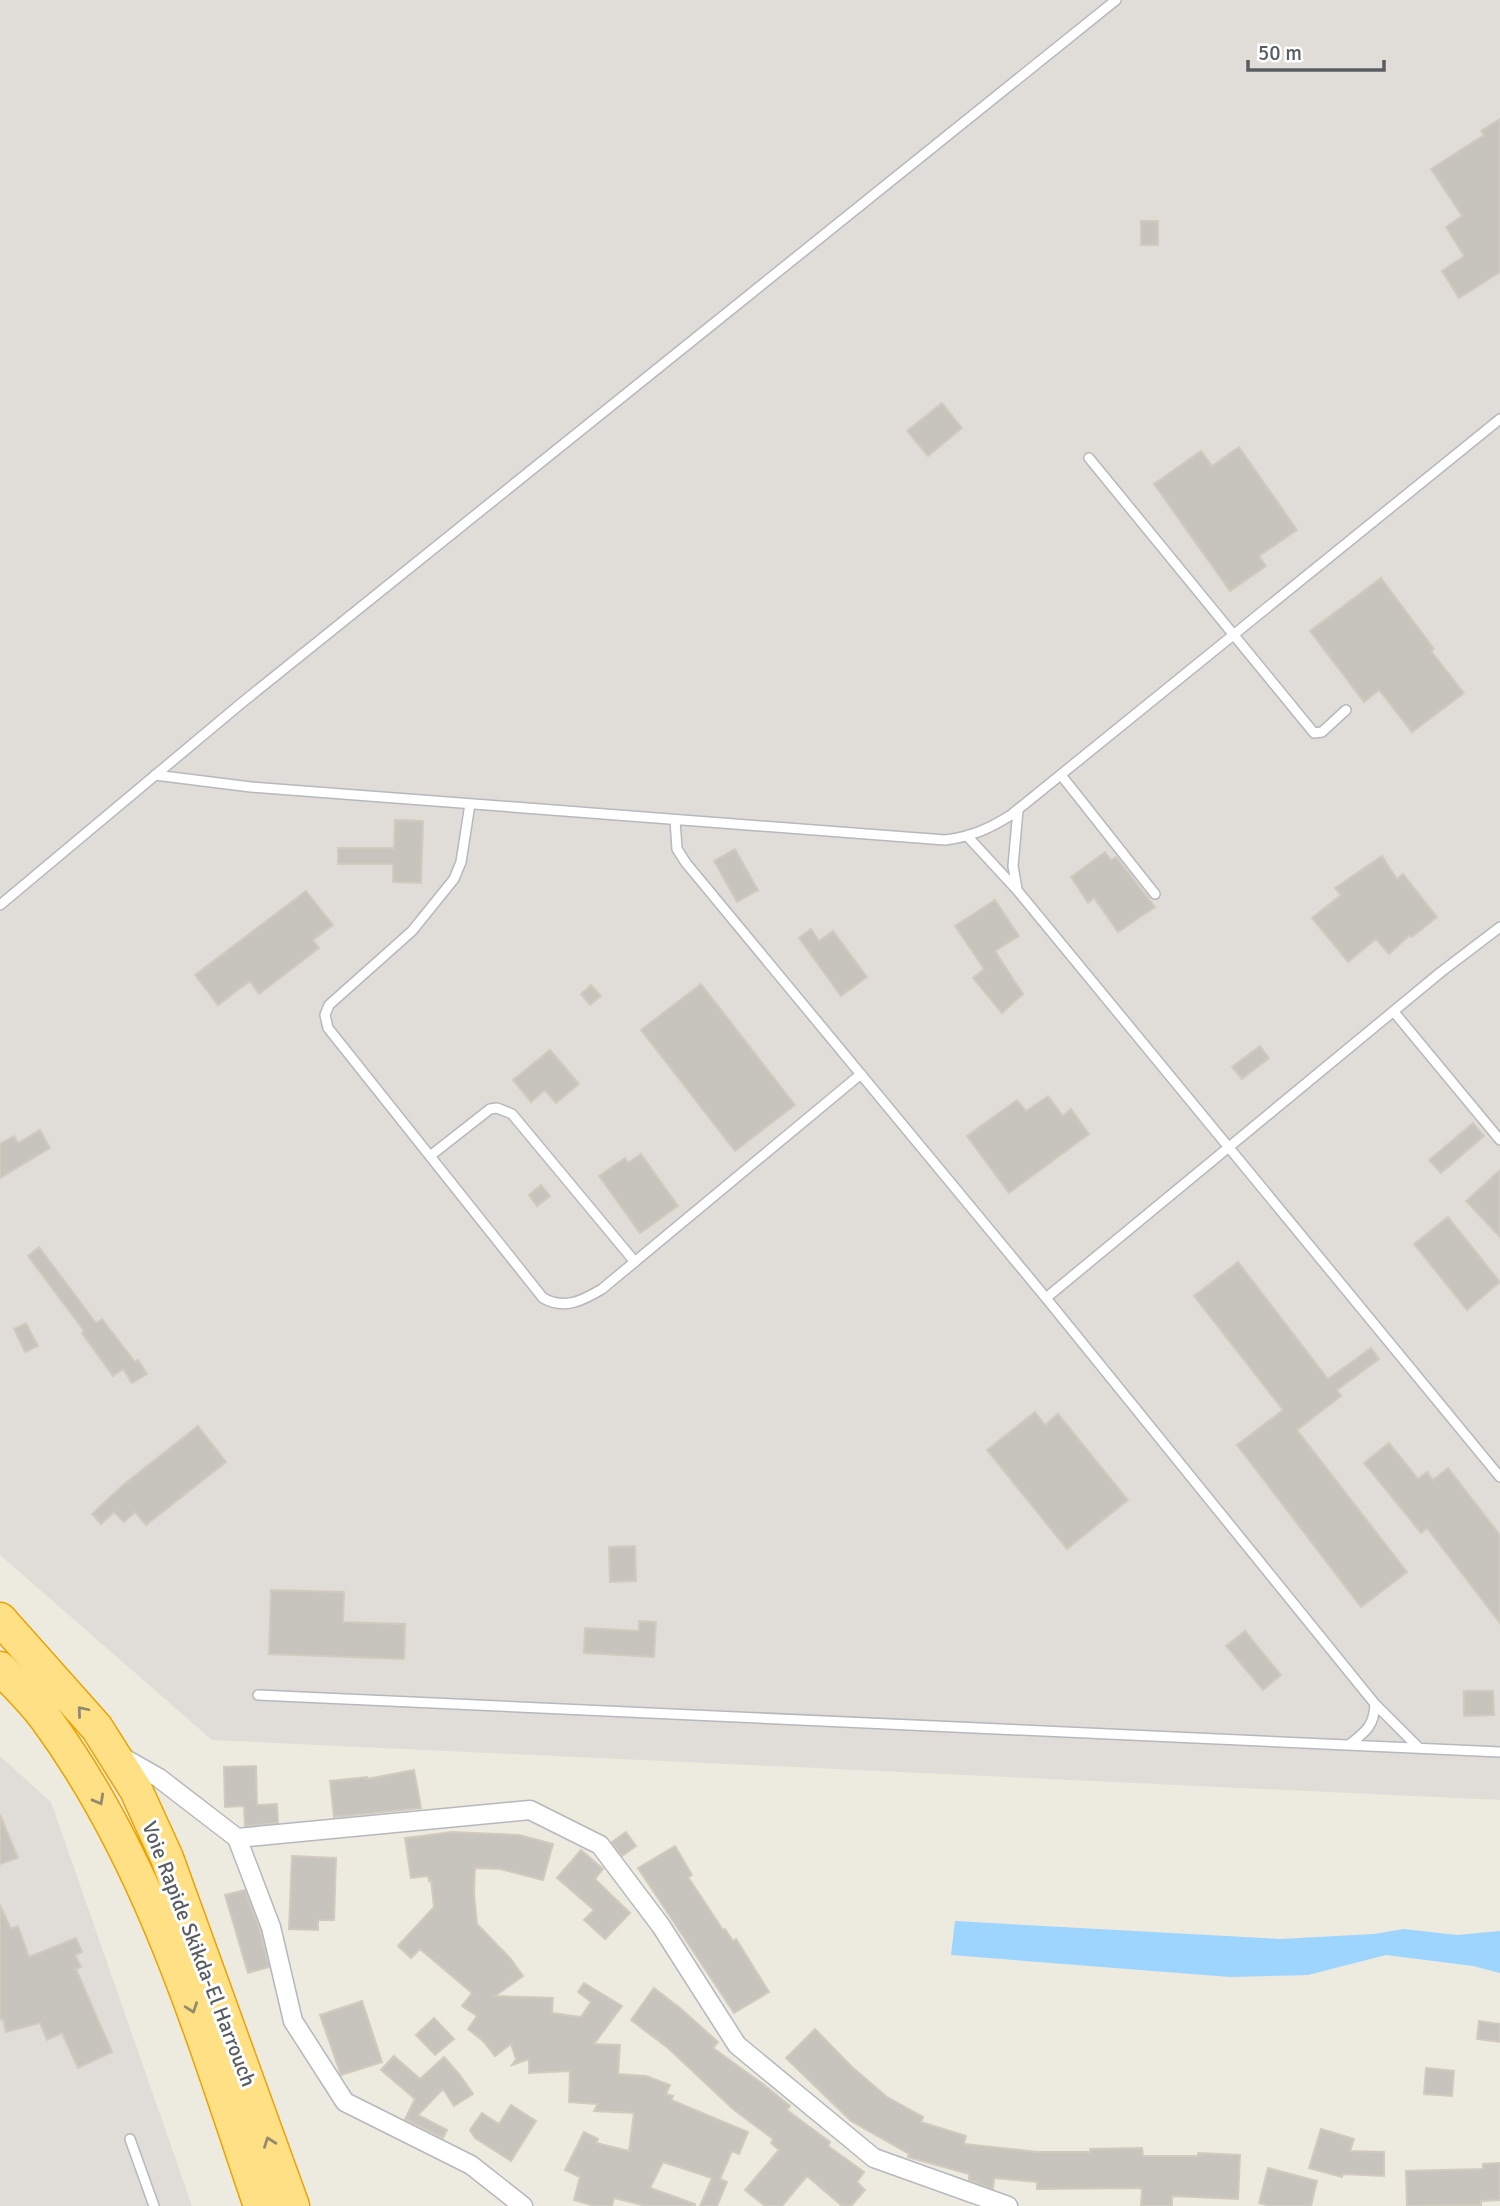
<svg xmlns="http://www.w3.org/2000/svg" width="1500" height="2206" font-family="Signika,sans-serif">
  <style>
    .industrial { fill: #e0ddd8 }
    .water { fill: #9dd5ff }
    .building { fill: #c7c4bd; stroke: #d1cbbe; stroke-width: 2 }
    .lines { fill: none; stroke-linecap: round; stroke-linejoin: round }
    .lane-casing { stroke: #b6b8bd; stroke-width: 12 }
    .street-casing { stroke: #b6b8bd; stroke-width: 21 }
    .highway-casing { stroke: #eca200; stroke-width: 35 }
    .lane { stroke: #fff; stroke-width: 9 }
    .street { stroke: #fff; stroke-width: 18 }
    .highway { stroke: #ffe084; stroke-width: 32 }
    .oneway { stroke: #938b6e }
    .labels { text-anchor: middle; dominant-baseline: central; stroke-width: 6; stroke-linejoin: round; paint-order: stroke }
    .street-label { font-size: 21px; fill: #595d62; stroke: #fff }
  </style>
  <rect width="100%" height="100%" fill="#edeae0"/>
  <path class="industrial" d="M0,0H1500V1800L212,1740L0,1555Z
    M0,1756L51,1802L192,2206H0Z"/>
  <path class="water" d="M955,1921L1280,1939L1374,1934L1404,1929L1457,1935L1500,1931V1973L1473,1966L1386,1955L1308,1975L1230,1977L951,1955Z"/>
  <path class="building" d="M1500,119V272L1459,298L1442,271L1464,256L1446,227L1462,216L1431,169L1484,135L1481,131Z
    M1141,221H1158V245H1141Z
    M942,403L962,428L928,456L907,431Z
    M1239,447L1297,530L1259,556L1266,566L1230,591L1154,484L1201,451L1212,466Z
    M1381,578L1434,649L1431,651L1464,693L1412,732L1379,690L1364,702L1310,631Z
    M395,820L423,821L421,883L393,882V864H338V848H394Z
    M735,849L758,890L737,902L714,861Z
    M1105,852L1111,860L1116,857L1155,907L1118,932L1094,898L1088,903L1071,877Z
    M1382,856L1397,879L1403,874L1437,917L1412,937L1410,935L1389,954L1376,939L1348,962L1312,918L1341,895L1335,888Z
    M306,891L333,925L313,940L319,948L259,994L250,981L218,1005L195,975Z
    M995,900L1019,936L995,951L1023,994L1002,1013L973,978L984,969L955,926Z
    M811,929L819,941L833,931L867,977L841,996L799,938Z
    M701,984L795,1105L735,1151L641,1030Z
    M591,985L601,996L590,1005L581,994Z
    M1260,1046L1269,1058L1242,1079L1232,1067Z
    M550,1050L579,1084L556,1103L545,1090L531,1102L513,1080Z
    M1048,1096L1063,1116L1071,1109L1089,1134L1009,1193L967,1136L1017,1100L1026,1111Z
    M1473,1123L1484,1136L1441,1173L1429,1160Z
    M40,1130L50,1148L0,1178V1144L14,1136L18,1143Z
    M641,1154L678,1206L640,1233L599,1176L625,1158L628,1163Z
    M1500,1170V1237L1466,1201Z
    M541,1185L550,1196L537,1206L529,1195Z
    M1448,1217L1500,1282L1467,1310L1414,1244Z
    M39,1247L96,1323L102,1319L135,1362L138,1360L147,1374L132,1383L123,1369L113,1376L82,1333L84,1331L28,1256Z
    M1238,1262L1328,1379L1371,1348L1379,1359L1337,1390L1341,1396L1297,1430L1407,1572L1361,1607L1237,1445L1283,1410L1194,1296Z
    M26,1323L38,1346L25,1352L14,1329Z
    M1035,1412L1045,1425L1058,1414L1128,1500L1067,1549L987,1450Z
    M198,1426L226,1462L146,1525L135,1512L124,1522L114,1512L101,1524L92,1514L123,1485Z
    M1389,1443L1418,1479L1427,1472L1433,1480L1448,1468L1500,1535V1623L1427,1528L1421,1533L1364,1463Z
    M635,1546L636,1581L610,1582L609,1547Z
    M271,1590L344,1592L343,1622L405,1624L404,1659L269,1654Z
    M639,1621L656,1622L654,1657L584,1653L585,1628L639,1631Z
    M1245,1631L1281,1675L1263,1690L1226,1646Z
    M1464,1691H1493L1494,1715L1464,1716Z
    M256,1766L257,1805L277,1804L278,1823L245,1826L244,1806L225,1807L224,1767Z
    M414,1770L421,1808L334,1817L330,1781L367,1777V1779Z
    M0,1815L18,1858L0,1864Z
    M452,1832L519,1835L553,1844L543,1880L500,1869L475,1868L474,1893L477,1924L510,1958L523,1976L495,1996L553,1998L552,2013L581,2017L591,2002L578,1992L584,1983L622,2006L594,2044L620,2045L618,2074L646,2076L670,2085L666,2094L673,2096L671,2100L748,2132L739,2154L732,2151L720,2179L727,2182L717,2206H700L712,2178L663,2162L650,2188L695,2204V2206H646L614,2198L612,2206H595L574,2200L580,2177L565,2170L584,2132L598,2139L596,2143L629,2151L634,2113L594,2111L598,2104L569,2102L570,2071L529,2073V2059L512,2065L516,2059L511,2044L495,2056L483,2041L468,2029L477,2016L462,2006L472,1993L420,1949L411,1958L398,1946L434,1907L431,1880L429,1881L428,1876L411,1878L405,1838Z
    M626,1832L636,1846L622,1856L612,1842Z
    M675,1846L692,1875L688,1877L723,1930L725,1929L733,1941L736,1939L769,1992L734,2013L638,1868Z
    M581,1850L603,1869L595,1879L630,1913L605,1939L584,1920L594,1910L557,1878Z
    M292,1856L336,1858L334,1920H318V1930L289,1929Z
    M245,1890L260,1930L269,1967L248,1973L225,1895Z
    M0,1905L11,1929L18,1926L29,1957L76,1938L82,1952L75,1955L81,1967L76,1969L112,2052L78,2068L62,2033L47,2040L40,2023L6,2032L3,2019L0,2020Z
    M654,1988L680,2008L718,2042L713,2048L763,2084L790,2106L787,2110L830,2142L828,2146L864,2172L857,2182L865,2190L851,2206H842L807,2176L782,2206H765L745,2190L779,2150L771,2143L773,2139L733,2109L668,2048L631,2020Z
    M362,2001L382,2062L341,2075L320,2015Z
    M434,2018L454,2039L435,2055L416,2035Z
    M1479,2021L1500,2024V2042L1477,2039Z
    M815,2029L852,2067L887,2097L923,2117L921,2122L966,2136L964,2144L1038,2152H1090V2149L1142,2148L1143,2156H1198V2153L1240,2155L1238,2199L1172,2196V2206H1141L1142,2190L1140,2188L1037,2189V2182L994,2178L993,2189L969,2180V2174L908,2157L909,2154L851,2121L786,2058Z
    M394,2056L420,2079L444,2057L460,2075L473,2094L454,2106L443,2089L418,2115L447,2130L443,2138L405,2119L415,2099L381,2070Z
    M1426,2068L1454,2071L1452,2096L1424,2094Z
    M511,2105L536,2121L511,2161L475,2138L470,2130L482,2113L499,2124Z
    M1321,2129L1354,2139L1350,2151L1384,2152V2176L1343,2174L1342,2177L1309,2168Z
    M1500,2163V2200L1481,2201V2205L1407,2206L1406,2171L1483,2169V2164Z
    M1268,2168L1317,2181L1311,2206H1270L1259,2203Z"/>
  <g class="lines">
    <defs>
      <path id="lane" d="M1089,458L1314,733L1322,732L1346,710
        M155,775L251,787L945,840C970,837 989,829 1011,815L1500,419
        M1061,775L1155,894
        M470,804L461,862L454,879L412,931L329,1005L325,1015L328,1028L543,1298C564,1310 582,1301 602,1289L861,1074
        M675,820L677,849L686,863L1046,1298L1375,1704L1418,1747
        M968,837L1017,890L1500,1477
        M1017,889L1013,866L1018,810
        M0,905L244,701L1116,0
        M1394,1012L1500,1140
        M430,1156L490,1109L497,1108L512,1114L635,1262
        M1046,1298L1441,972L1500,927
        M258,1695L1500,1752
        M1350,1744C1367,1731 1374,1725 1375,1704
        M130,2139L154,2206"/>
      <path id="street" d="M122,1757L159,1778L237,1838L271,1927L293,2021L345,2102L471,2165L523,2206
        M237,1838L530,1810L600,1845L661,1926L737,2045L874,2158L1008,2206"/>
      <path id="highway" d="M0,1619L97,1728L136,1790L167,1858L293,2206
        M0,1668C15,1684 33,1701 46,1719C152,1863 203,2039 260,2206"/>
    </defs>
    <use href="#lane" class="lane-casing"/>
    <use href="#street" class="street-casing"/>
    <use href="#highway" class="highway-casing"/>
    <use href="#lane" class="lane"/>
    <use href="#street" class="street"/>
    <use href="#highway" class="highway"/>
  </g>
  <defs><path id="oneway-chevron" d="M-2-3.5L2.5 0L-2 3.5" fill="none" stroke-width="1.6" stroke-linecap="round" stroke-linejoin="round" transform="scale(1.75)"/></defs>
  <g class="oneway">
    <use href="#oneway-chevron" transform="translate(82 1711) rotate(-130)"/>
    <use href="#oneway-chevron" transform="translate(99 1800) rotate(61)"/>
    <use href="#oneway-chevron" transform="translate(192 2008) rotate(71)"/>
    <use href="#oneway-chevron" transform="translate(269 2142) rotate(-110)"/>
  </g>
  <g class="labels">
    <g class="street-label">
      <text transform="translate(199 1954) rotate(69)">Voie Rapide Skikda-El Harrouch</text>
    </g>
  </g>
  <path d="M1248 60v10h136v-10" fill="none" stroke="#595d62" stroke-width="3.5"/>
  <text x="1258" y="60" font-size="21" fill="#595d62" stroke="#ffffff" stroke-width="5" paint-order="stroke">50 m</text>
</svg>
